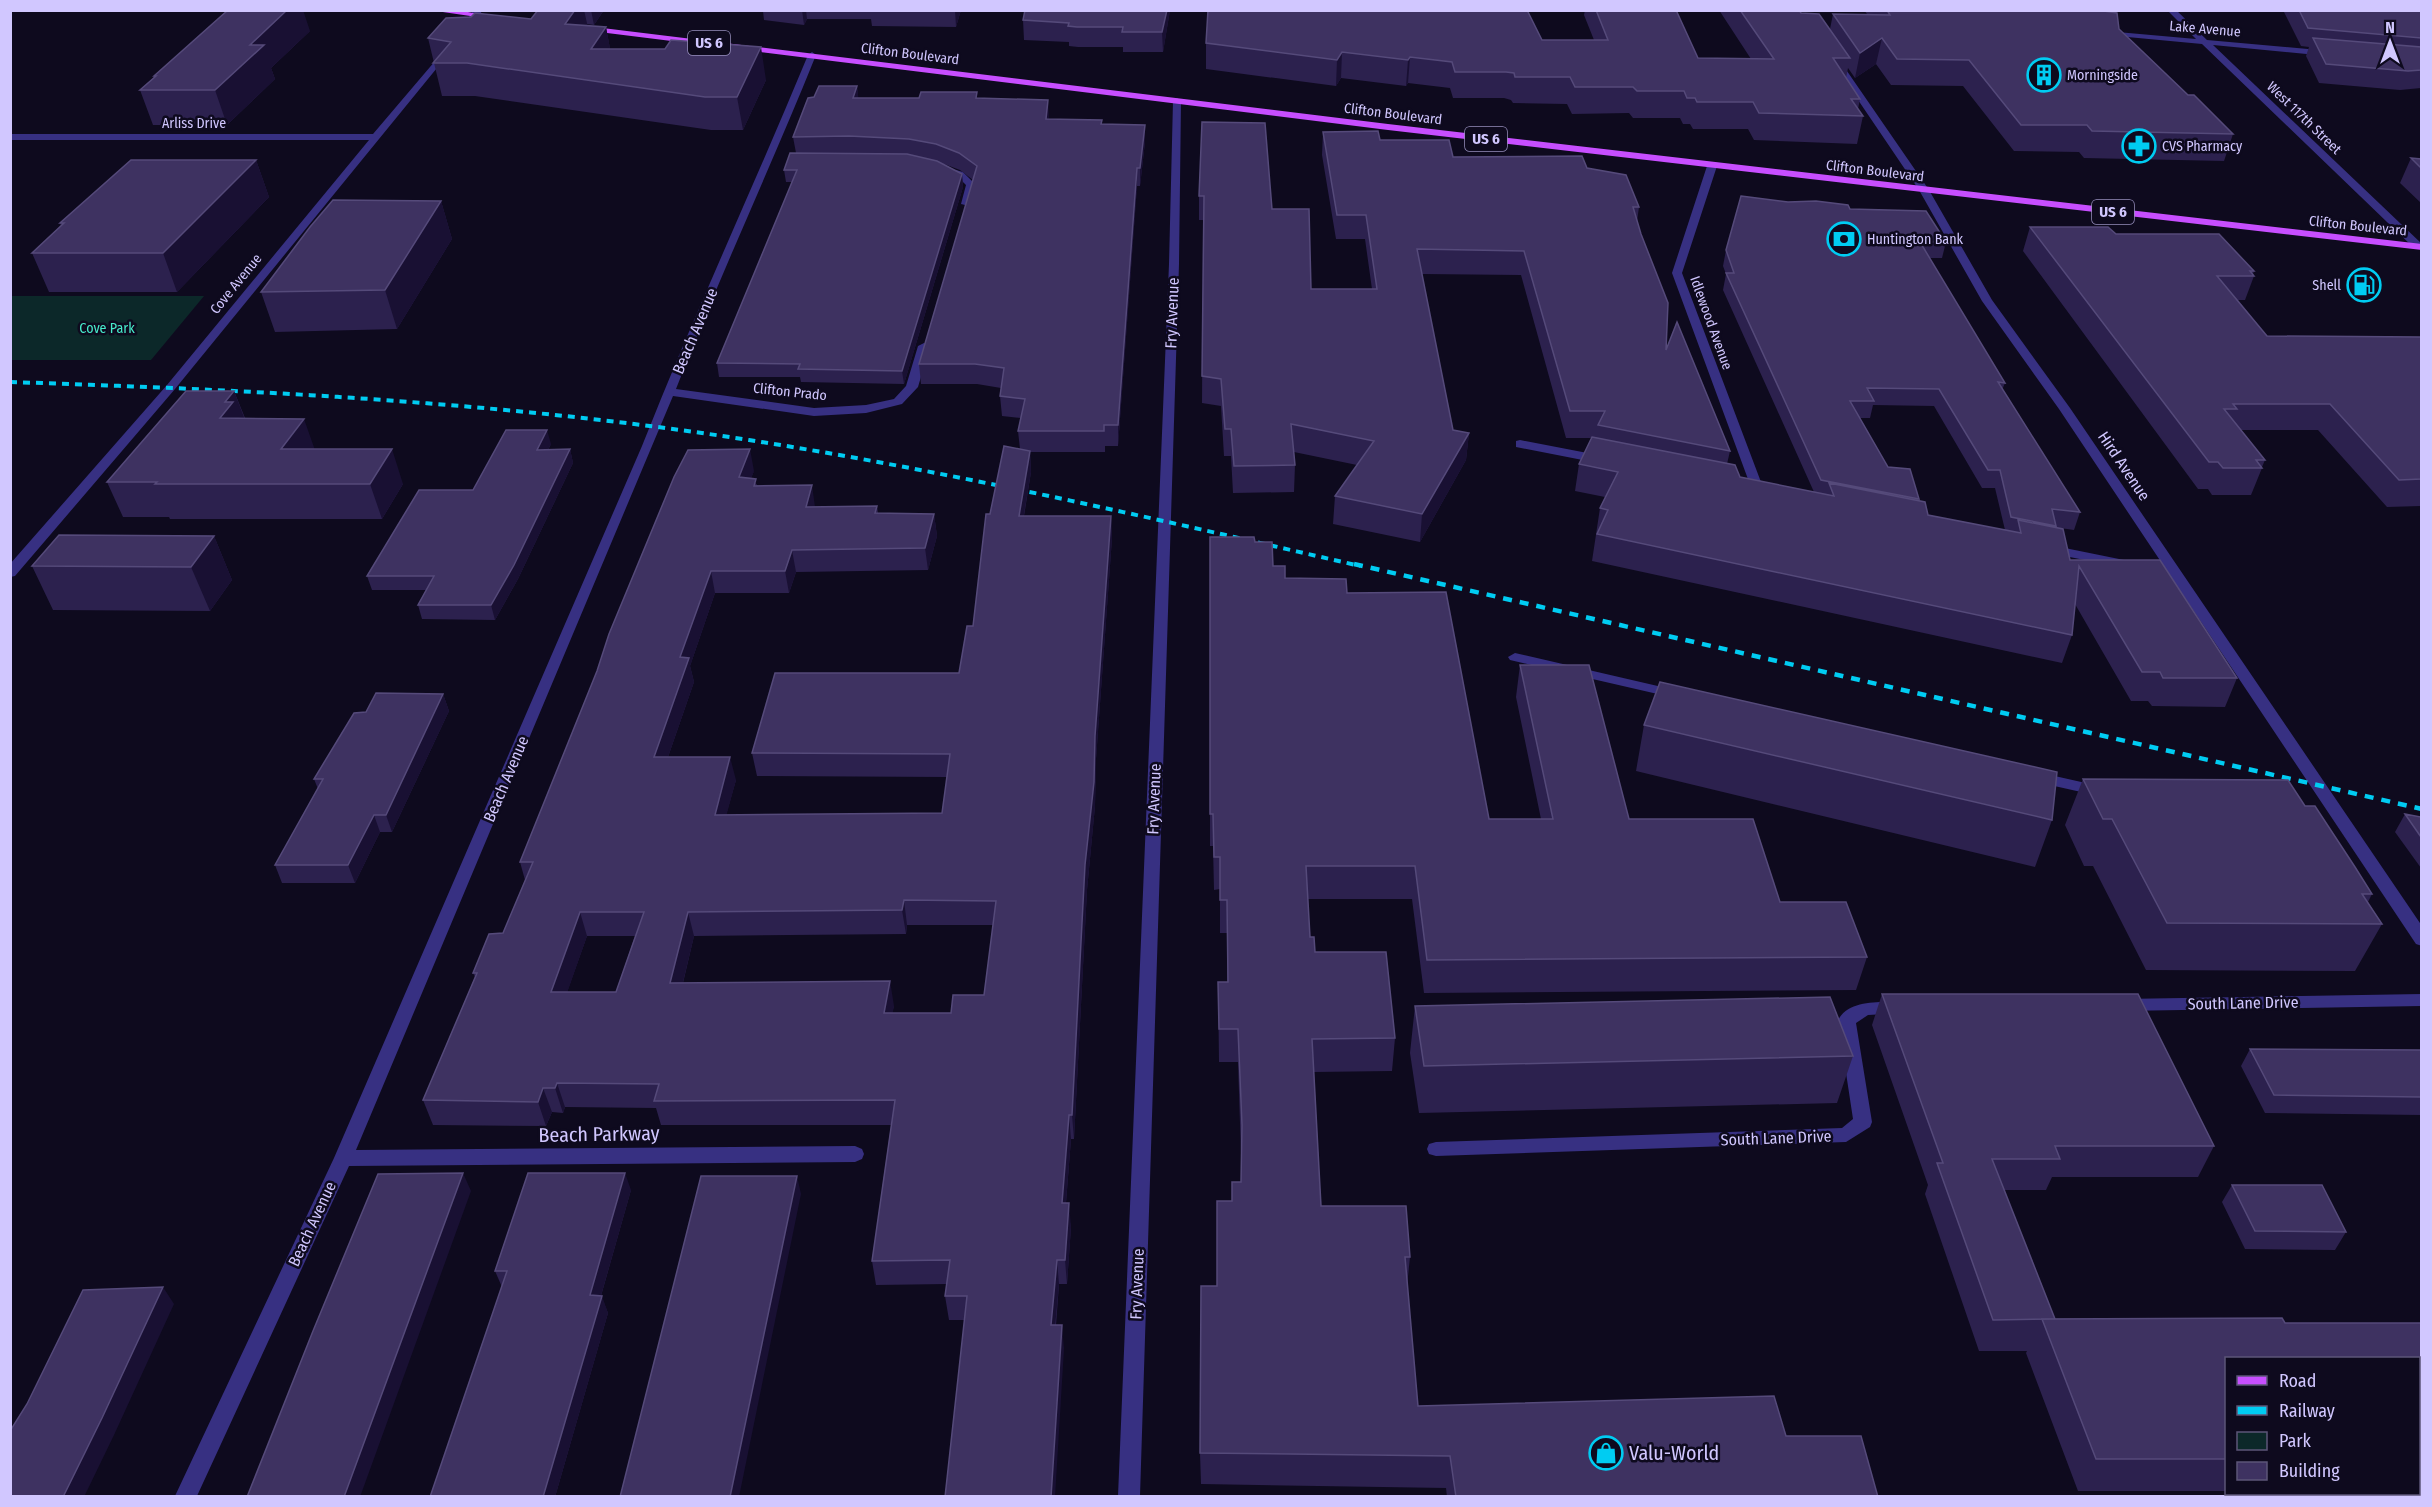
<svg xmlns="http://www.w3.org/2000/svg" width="2432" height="1507" font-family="'Fira Sans Condensed',sans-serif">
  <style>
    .green { fill: #0c2829 }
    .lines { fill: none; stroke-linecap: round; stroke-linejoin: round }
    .minor { fill: #373082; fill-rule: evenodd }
    .tertiary { fill: #373082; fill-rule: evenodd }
    .primary { fill: #c74eff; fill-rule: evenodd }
    .rail-far1 { stroke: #00ccf2; stroke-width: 4; stroke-dasharray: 7 6; stroke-linecap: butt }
    .rail { stroke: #00ccf2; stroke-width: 4.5; stroke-dasharray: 9 8; stroke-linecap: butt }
    .wall { fill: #2c214e; fill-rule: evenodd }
    .shaded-wall { fill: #191033 }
    .building { fill: #3e3261; stroke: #554a7a; stroke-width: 1.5; fill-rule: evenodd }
    .labels { text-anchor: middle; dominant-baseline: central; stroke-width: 5; stroke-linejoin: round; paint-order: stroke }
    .far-street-label { font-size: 14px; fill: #d1c7ff; stroke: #0e0a1e }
    .far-poi-label { font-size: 14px; fill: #d1c7ff; stroke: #0e0a1e; text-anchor: start }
    .far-park-label { font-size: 14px; fill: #47ebcb; stroke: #0e0a1e }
    .shield { fill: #0e0a1e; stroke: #968ebc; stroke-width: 1.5 }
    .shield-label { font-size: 15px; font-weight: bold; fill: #d1c7ff }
    .street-label { font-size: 16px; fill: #d1c7ff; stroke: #0e0a1e }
    .near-street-label { font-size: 20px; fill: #d1c7ff; stroke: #0e0a1e }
    .near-poi-label { font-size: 20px; fill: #d1c7ff; stroke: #0e0a1e; text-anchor: start }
  </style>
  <rect width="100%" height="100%" fill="#0e0a1e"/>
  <path class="green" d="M11,296H204L151,360H11Z"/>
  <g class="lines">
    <path class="minor" d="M474,10H483L467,31H461L460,29Z
      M447,47L451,50L450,52L175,389L15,576L10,577V564L167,385L369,140H10V134H373Z
      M812,52L816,55C771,167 719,277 676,389L814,408L866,405L894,399L906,386L918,346L924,343L930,346L918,387L902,404L866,413L814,416L673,396L356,1150L855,1146L862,1149L864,1154L862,1159L855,1162L349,1166L197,1496H175L334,1158L642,446C694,314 754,186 808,55Z
      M1832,58H1838L1929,190L1992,300L2070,408L2422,926V946L2416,944L2059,409L1982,301L1919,190L1831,60Z
      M1177,98L1181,101L1179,264L1140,1496H1118L1169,264L1173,101Z
      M1712,163L1717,166L1682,273L1764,490L1758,494L1752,490L1672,273L1707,166Z
      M941,166L963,172L974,183L969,206L961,204L966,185L957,176L941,170Z
      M1520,440L1603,456L1609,460L1603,464L1516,447V441Z
      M2050,545L2124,560L2131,564L2124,568L2045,552L2043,549L2045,546Z
      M1515,653L1675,690L1682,694L1675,698L1510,660L1508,657Z
      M2037,772L2099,786L2107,791L2099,796L2032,781L2029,777L2032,773Z
      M2422,994V1006L2122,1011L2116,1010L2113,1005L2116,1000L2122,999Z
      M1897,1002L1903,1003L1906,1008L1903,1013L1868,1015L1856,1023L1872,1122L1870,1127L1846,1142L1436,1156L1429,1154L1427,1149L1429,1144L1436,1142L1842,1128L1853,1119L1838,1020C1849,1000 1877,1002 1897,1002Z"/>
    <path class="tertiary" d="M2167,10H2176L2207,40L2330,51L2331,53L2327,56L2213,45L2422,244V248H2414L2202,44L2106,35L2102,33L2106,31L2196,39Z"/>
    <path class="primary" d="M429,10H457L495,17L491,19Z
      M586,26L1388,124L2422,244V250L1388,130L583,30L582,28Z"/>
    <path class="rail-far1" d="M10,382C257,390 504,402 749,440C954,472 1157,519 1360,566"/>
    <path class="rail" d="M1354,564L2422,809"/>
  </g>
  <path class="wall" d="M538,10H604L594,25L587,24V26L606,27L610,49L766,80L743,130H711L475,96H442L428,38L531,19Z
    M961,10L956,27L872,26L871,19H807L804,25L764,20L763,11H717Z
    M1025,10H1170L1163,52H1123V47H1078L1069,46V42L1024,40L1023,20Z
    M1585,10H1676L1698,58L1751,59L1719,10H1799L1801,13L1830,29L1833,14H1867L1864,10H2114L2113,12L2119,29L2188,95L2233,134L2224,161L2084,158L2079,152L2014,151L1963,86L1891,85L1876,64L1855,78L1848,68L1846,78L1860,99L1858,109L1863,116L1857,144L1754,140L1748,129H1693L1690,124H1683L1680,118H1633L1629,113L1572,114L1567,104L1513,103L1511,100L1504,98H1453L1450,88L1408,83L1406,86L1341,78L1336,86L1206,69V43L1594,40L1584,15Z
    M2283,10H2421V88L2400,90L2319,83L2306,56L2309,47L2301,46Z
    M310,31L271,68L275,79L227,125H153L140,90L154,77V76Z
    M857,86L858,98H978L1048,119L1102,120V124L1145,125V142L1140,186H1137L1118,446H1105V452H1030L1031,472L1024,516H1111L1112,538L1096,759L1095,806L1087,890L1074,1139H1071L1066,1203L1071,1227L1067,1284H1059L1056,1325L1064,1349L964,1320H949L945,1296L947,1284L876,1285L872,1261L891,1125H661L656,1108L565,1107L563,1113L552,1112L546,1126L433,1125L423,1100L475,977L473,973L503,933L525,880L520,862L754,471L751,478L758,486L815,507L877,506L878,513L934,514L937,536L928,570L796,572L789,593H715L690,666L694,682L668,757L736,780L726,815L942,813L947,777L757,776L752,753L959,673L973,626L990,514L1020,449L1018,431L1021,418L1002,416L1000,396L1001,388L977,384H921L919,364L973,180L960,170L944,164L962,174L963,187L904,384L801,382L800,377H719L717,363L792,182H786L784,170L796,153L793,137ZM907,925H993L984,995L951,1013H892L894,1006L683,983L694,936L906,934ZM587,936H635L616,992H567Z
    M1202,122L1311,289H1372L1365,239H1336L1322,155L1323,132L1380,140L1453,157L1587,168L1639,207L1637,221L1666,350L1730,451L1727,464L1740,477L1814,492L1723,290L1726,274L1723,266L1726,250L1850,209L1946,242L1942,258H1929L2005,383L2002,390L2080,512L2074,530L2060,528L2070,560L2237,678L2225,707L2152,706L2148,701H2131L2075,604L2072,635L2062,663L1592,561L1600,508L1605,497L1575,491L1579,464L1592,438H1566L1521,275L1422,274L1453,430L1469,433L1466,460L1420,542L1333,524L1335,496L1357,465L1294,452L1295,465L1294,492L1233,493L1231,456H1224L1221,406L1202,403L1203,220H1199V196ZM1873,405L1934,406L1982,488H1995L2005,530L1928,515L1918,501L1919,499L1888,467L1860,418H1870Z
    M2411,158L2421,159V203L2400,183Z
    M256,160L269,197L177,292H49L32,253L61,226L60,223Z
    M441,201L452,239L397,329L275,332L261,292Z
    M2030,227L2116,234L2254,271L2253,274L2254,276L2245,300H2238L2267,336L2421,337V506L2387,507L2318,430H2241L2265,460L2262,467V468L2251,495H2212L2208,489H2198L2023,251Z
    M234,391L245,418L314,449L403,484L382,519H170L169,517H123L107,482Z
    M551,444L548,450L570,449L573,463L518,579L495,620L422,619L418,605L426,590H372L367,576Z
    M214,536L232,580L210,611L53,610L32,566Z
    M1210,537L1255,542L1273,566L1285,578L1347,593L1489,819H1541L1516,697L1520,665L1629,819L1780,902L1867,957L1856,990L1424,993L1412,899H1308L1310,937L1315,952L1395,1038L1392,1071L1314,1072L1321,1206L1410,1257L1407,1286L1418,1406L1786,1436L1878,1497H1447L1446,1488L1201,1484L1200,1453L1217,1286L1232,1201L1241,1182V1154L1238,1062H1219L1218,982H1227V933H1220V889L1214,890L1213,846H1210Z
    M443,694L449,711L392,832H380L355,883H282L275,865L318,789L314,779L366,712Z
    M1644,725L2052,820L2035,867L1636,771Z
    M2083,779L2305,806L2372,894L2368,902L2382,924L2355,971L2146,970L2093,866H2084L2065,825Z
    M2405,814L2421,817V868L2395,832Z
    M1882,994L2214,1146L2198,1177H2052L2046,1190H2004L2055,1319L2285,1323L2421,1497H2334L2333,1494H2418L2226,1359V1491H2078L2026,1353L2027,1351H1979L1925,1194L1928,1185L1872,1025Z
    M1415,1006L1853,1056L1837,1103L1419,1113L1410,1053Z
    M2250,1049L2421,1050V1115L2265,1113L2241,1066Z
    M2232,1185L2346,1232L2335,1250L2245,1249L2222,1202Z
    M631,1190L601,1296L608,1313L555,1497H430L502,1287L495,1271Z"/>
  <path class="shaded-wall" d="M287,10H303L310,31L271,68L275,79L227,125L215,90L250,45Z
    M575,10H584L589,32L565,24Z
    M591,10H604L594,25Z
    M802,10H806L807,19L804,25Z
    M955,10H961L956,27Z
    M1167,10H1170L1163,52L1162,32Z
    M606,27L612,59L591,49Z
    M1882,38L1876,64L1855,78L1860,53Z
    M761,47L766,80L743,130L737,97Z
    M1342,52L1341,78L1336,86L1337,60Z
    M1410,57L1408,83L1406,86L1408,60Z
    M857,86L859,103L853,98Z
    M1048,100L1049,117L1047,136L1046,119Z
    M1145,125V142L1140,186V168Z
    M256,160L269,197L177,292L163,253Z
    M1137,168V186L1118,446V425Z
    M962,174L963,187L904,384L902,371Z
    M441,201L452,239L397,329L385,290Z
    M234,391L247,425L220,418L225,402Z
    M304,419L316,453L281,449Z
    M547,430L551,444L541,463L537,450Z
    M1469,433L1466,460L1420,542L1422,514Z
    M392,449L403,484L382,519L370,484Z
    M570,449L573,463L518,579L495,620L491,605Z
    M750,449L754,471L743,499L739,477Z
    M1030,451L1031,472L1020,538L1019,516Z
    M812,485L815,507H806Z
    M934,514L937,536L928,570L925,548Z
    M1111,516L1112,538L1096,759L1095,806L1087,890L1074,1139L1072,1115L1085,865Z
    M214,536L232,580L210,611L191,567Z
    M792,550L796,572L789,593L785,571Z
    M711,571L715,593L690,666L694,682L660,780L654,757L680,657Z
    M443,694L449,711L392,832L386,815Z
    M730,757L736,780L720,839L715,815Z
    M374,815L380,832L355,883L348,865Z
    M904,900L907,925L906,934L902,910Z
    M580,912L587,936L559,1016L551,992Z
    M688,912L694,936L677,1007L670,983Z
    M890,981L894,1006L888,1037L884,1013Z
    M557,1083L565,1107L563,1113L555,1088Z
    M543,1088L552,1112L546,1126L538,1102Z
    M1069,1115L1071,1139L1064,1227L1062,1203Z
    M463,1173L471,1191L360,1497H344Z
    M625,1173L631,1190L596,1313L590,1295Z
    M797,1176L801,1194L739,1497H730Z
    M1069,1203L1071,1227L1067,1284L1065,1260Z
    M1057,1260L1059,1284L1053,1349L1051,1325Z
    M163,1287L174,1304L114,1435L84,1497H63Z
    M602,1296L608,1313L555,1497H543Z
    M1062,1325L1064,1349L1055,1497H1051Z"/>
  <path class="building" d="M228,10H287L250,45H264L215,90H140L156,76H154Z
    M538,10H575L565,24L606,27L591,49H665L671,40L761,47L737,97H705L467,63H433L451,42L428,38L446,18L471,17L475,13L531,19Z
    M1025,10H1167L1162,32H1122L1123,27H1077L1068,26L1069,23L1023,20Z
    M1208,10H1527L1542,40H1608L1596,10H1676L1698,58L1774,59L1740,10H1799L1801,13L1819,14L1850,58H1833L1860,99H1851L1863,116L1759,113L1753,102H1697L1695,98H1687L1684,91H1637L1633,87H1575L1570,77H1515L1514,73L1506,72H1455L1452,62L1410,57L1408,60L1342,52L1337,60L1206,43Z
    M1887,10H2097L2117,13L2119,29L2188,95H2194L2233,134L2092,131L2087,125H2021L1969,60L1897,59L1882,38L1860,53L1833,14L1890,15Z
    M2299,10H2421V38L2308,28Z
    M2313,38L2421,47V70L2408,71L2326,64Z
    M819,86H857L853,98H919L921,92H977L976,98L1048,100L1046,119L1102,120L1101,124L1145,125L1140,168H1137L1118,425H1104V431H1018L1025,399L1000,396L1004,368L975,364H919L977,166L959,153L936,144L909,139L849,136L793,137L808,98L814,97Z
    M1202,122L1265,123L1272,209H1309L1311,289H1377L1366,215H1337L1323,132L1378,131L1380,140H1449L1453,157L1582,156L1587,168L1626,175L1639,207H1633L1641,234L1668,303L1666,350L1677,322L1730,451L1598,425L1605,411H1570L1524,251L1417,249L1453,430L1469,433L1422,514L1335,496L1374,441L1291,424L1295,465L1234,466L1231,429H1225L1221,379L1202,376L1204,196H1199Z
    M790,153L907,154L937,161L962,174L902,371L798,369L800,364L717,363L797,170H784Z
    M2411,158L2421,159V168Z
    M131,160H256L163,253H32L64,223H60Z
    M1741,196L1788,202L1816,201L1848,205L1850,209L1926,211L1946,242H1920L2005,383L1998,382L2080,512L2052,509L2056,526L2011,517L2000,470H1988L1939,389L1867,388L1874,401H1850L1888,467L1910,469L1919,499L1821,480L1726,273H1734L1726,250Z
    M333,200L441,201L385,290L261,292L310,227Z
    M2030,227H2108L2116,234H2219L2254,271H2250L2254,276H2217L2267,336L2421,337V479L2399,480L2330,404H2233L2237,409H2224L2265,460H2256L2262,468H2223L2218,462H2209Z
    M186,391H234L225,402H233L220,418L304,419L281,449H392L370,484H155L157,482H107Z
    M506,430H547L537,450L570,449L514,565L491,605H418L434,576H367L419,490H473Z
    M1592,437L1735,465L1740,477L1834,496L1829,483L1925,502L1928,515L2021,533L2018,520L2063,529L2070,560H2160L2237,678H2163L2160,672H2142L2079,566L2072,635L1597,534L1608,510L1600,508L1618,472L1579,464Z
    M1004,446L1030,451L1019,516H1111L1095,736L1094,782L1085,865L1072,1115H1069L1062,1203H1069L1065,1260H1057L1051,1325H1062L1051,1497H945L967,1296H945L950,1260L872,1261L895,1100L654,1101L659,1084L557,1083L555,1088H543L538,1102L423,1100L477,973H473L489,934L503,933L533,862H520L597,671L609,634L674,477L688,450L750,449L739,477L756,479L754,486L812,485L806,507L877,506L875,513L934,514L925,548L792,550L785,571H711L680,657L689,658L654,757H730L715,815L942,813L950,754L752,753L775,673H959L967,626H973L986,514H990ZM904,900L996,901L984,995H953L951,1013H884L890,981L670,983L688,912L902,910ZM580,912H644L616,992H551Z
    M59,535L214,536L191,567L32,566Z
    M1210,537H1254L1255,542H1272L1273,566H1285V578L1346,579L1347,593L1446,592L1489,819H1553L1520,665H1589L1629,819H1753L1780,902H1846L1867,957L1427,960L1415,866H1306L1310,937H1314L1315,952H1386L1395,1038L1312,1039L1321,1206H1406L1410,1257H1405L1418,1406L1774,1396L1786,1436H1861L1878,1497H1456L1450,1456L1200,1453L1201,1286H1217V1201H1232V1182H1241L1242,1125L1238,1029H1219L1218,982H1228L1227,900H1220V857H1214L1213,814H1210Z
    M1660,682L2057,772L2052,820L1644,725Z
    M376,693L443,694L386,815H374L348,865H275L323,779H314L354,713L366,712Z
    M2083,779L2288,780L2305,806H2315L2355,867L2372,894H2362L2382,924L2167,923L2112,819H2103Z
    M2405,814L2421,817V837Z
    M1882,994H2138L2214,1146H2055L2060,1159H1992L2055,1319L1993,1320L1937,1163H1943Z
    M1830,997L1853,1056L1424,1066L1415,1006Z
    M2250,1049L2421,1050V1097L2274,1095Z
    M463,1173L344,1497H247L313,1331L378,1174Z
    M528,1173H625L590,1295L602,1296L543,1497H430L507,1271H495Z
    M701,1176H797L730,1497H620Z
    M2232,1185H2322L2346,1232L2255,1231Z
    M163,1287L102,1418L63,1497H10V1431L27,1404L83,1290Z
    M2282,1318L2285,1323H2421V1497H2375L2373,1494H2418V1359H2226V1459H2096L2042,1319Z"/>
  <defs>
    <symbol id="building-ring" viewBox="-11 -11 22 22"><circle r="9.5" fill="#0e0a1e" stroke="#00ccf2" stroke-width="1.5"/><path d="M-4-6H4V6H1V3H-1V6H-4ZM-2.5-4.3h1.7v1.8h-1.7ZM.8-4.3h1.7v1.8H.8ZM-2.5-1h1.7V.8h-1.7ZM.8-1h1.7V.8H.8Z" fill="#00ccf2"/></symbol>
    <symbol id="pharmacy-ring" viewBox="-11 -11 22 22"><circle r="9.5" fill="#0e0a1e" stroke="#00ccf2" stroke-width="1.5"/><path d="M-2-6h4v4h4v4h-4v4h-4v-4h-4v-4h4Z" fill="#00ccf2"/></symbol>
    <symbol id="bank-ring" viewBox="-11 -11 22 22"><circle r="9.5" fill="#0e0a1e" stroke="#00ccf2" stroke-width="1.5"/><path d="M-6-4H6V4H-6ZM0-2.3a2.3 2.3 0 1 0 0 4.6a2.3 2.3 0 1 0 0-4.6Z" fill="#00ccf2"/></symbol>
    <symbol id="fuel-ring" viewBox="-11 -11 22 22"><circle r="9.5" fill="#0e0a1e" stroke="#00ccf2" stroke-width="1.5"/><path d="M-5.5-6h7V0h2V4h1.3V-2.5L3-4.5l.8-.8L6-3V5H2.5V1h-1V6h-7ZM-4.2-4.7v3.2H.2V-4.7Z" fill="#00ccf2"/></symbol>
    <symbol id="shop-ring" viewBox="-11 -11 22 22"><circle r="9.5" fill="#0e0a1e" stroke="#00ccf2" stroke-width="1.5"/><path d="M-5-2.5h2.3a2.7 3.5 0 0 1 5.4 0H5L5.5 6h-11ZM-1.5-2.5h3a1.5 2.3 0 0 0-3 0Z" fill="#00ccf2"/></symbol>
  </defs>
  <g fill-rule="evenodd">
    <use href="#building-ring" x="2025" y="56" width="38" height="38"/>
    <use href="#pharmacy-ring" x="2120" y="127" width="38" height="38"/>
    <use href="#bank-ring" x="1825" y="220" width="38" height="38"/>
    <use href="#fuel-ring" x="2345" y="266" width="38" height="38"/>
    <use href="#shop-ring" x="1587" y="1434" width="38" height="38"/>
  </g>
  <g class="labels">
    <g class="far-street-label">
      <text transform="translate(2205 29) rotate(5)">Lake Avenue</text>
      <text transform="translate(910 54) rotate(7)">Clifton Boulevard</text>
      <text transform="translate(1393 114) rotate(7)">Clifton Boulevard</text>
      <text transform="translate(2304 118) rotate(44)">West 117th Street</text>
      <text x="194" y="123">Arliss Drive</text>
      <text transform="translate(1875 171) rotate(7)">Clifton Boulevard</text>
      <text transform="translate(2358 226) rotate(6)">Clifton Boulevard</text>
      <text transform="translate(236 284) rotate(-51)">Cove Avenue</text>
      <text transform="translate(1711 323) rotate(70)">Idlewood Avenue</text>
      <text transform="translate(790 392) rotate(6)">Clifton Prado</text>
    </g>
    <g class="far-poi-label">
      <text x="2067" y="75">Morningside</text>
      <text x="2162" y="146">CVS Pharmacy</text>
      <text x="1867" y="239">Huntington Bank</text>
      <text x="2341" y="285" text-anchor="end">Shell</text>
    </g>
    <g class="far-park-label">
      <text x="107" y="328">Cove Park</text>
    </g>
    <g class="shield">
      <rect x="688" y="31" width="42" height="24" rx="4.5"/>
      <rect x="1465" y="127" width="42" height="24" rx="4.5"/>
      <rect x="2092" y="200" width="42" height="24" rx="4.5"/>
    </g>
    <g class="shield-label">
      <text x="709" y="43">US 6</text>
      <text x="1486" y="139">US 6</text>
      <text x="2113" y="212">US 6</text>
    </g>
    <g class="street-label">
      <text transform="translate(1172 313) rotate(-88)">Fry Avenue</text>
      <text transform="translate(695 331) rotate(-67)">Beach Avenue</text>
      <text transform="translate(2124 466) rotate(56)">Hird Avenue</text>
      <text transform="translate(506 779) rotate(-67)">Beach Avenue</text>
      <text transform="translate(1154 799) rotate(-88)">Fry Avenue</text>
      <text transform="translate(2243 1003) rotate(-1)">South Lane Drive</text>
      <text transform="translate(1776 1138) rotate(-2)">South Lane Drive</text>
      <text transform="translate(312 1224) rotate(-65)">Beach Avenue</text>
      <text transform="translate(1137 1284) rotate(-88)">Fry Avenue</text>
    </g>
    <g class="near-street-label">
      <text transform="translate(599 1134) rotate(-1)">Beach Parkway</text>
    </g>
    <g class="near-poi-label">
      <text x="1629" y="1453">Valu-World</text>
    </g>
  </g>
  <rect width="2432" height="1507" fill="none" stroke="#d1c7ff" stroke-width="24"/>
  <rect x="2225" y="1357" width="195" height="138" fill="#0e0a1e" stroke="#5c5678" stroke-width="1.5"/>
  <rect x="2237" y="1376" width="30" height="9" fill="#c74eff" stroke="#5c5678" stroke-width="1.5"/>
  <text x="2279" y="1387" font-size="18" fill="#d1c7ff">Road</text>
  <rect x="2237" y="1406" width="30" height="9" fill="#00ccf2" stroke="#5c5678" stroke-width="1.5"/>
  <text x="2279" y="1417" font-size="18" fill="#d1c7ff">Railway</text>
  <rect x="2237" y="1432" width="30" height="18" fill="#0c2829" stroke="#5c5678" stroke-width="1.5"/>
  <text x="2279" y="1447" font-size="18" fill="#d1c7ff">Park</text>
  <rect x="2237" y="1462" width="30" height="18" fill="#3e3261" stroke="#5c5678" stroke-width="1.5"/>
  <text x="2279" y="1477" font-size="18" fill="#d1c7ff">Building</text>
  <g transform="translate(2390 42)" stroke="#0e0a1e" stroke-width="4.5" paint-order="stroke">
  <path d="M0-4.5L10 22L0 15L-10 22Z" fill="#d1c7ff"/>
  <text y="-9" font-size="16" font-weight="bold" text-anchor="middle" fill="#d1c7ff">N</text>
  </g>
</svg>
